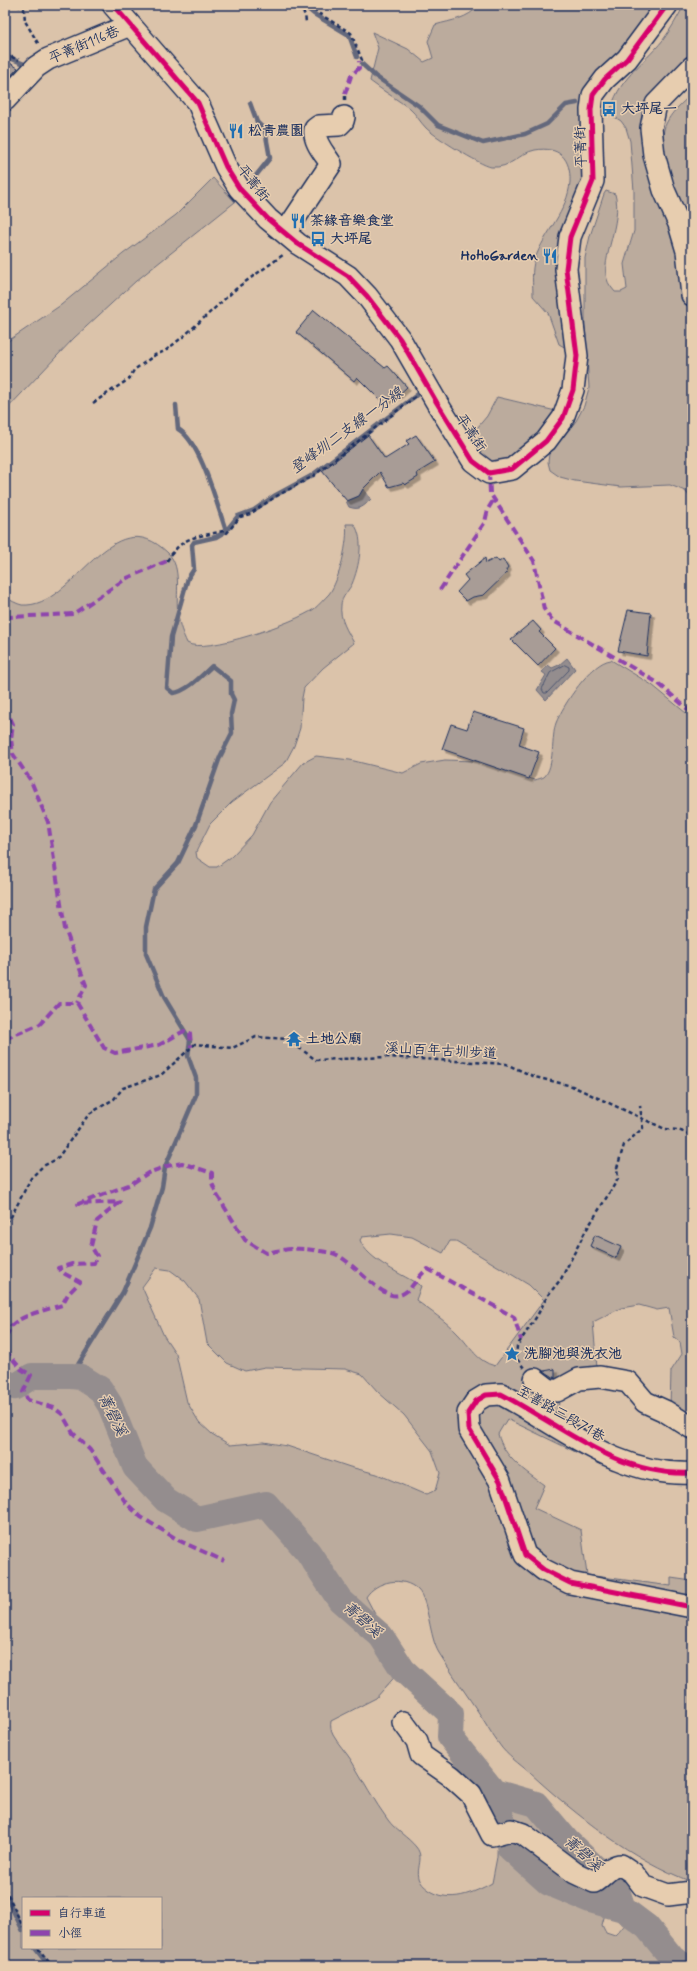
<svg xmlns="http://www.w3.org/2000/svg" width="697" height="1971" font-family="Mynerve,'LXGW WenKai TC',sans-serif">
  <style>
    .green { fill: #bbab9d; stroke: #6b6d7e; fill-rule: evenodd }
    .water { fill: #948d8e; stroke: #64677b }
    .lines { fill: none; stroke-linecap: round; stroke-linejoin: round }
    .shore { stroke: #4b5571; stroke-width: 1 }
    .stream { stroke: #64677b; stroke-width: 4.5 }
    .river { stroke: #948d8e; stroke-width: 26 }
    .building { fill: #a89c96; stroke: #1b2f5e; filter: url(#shadow) }
    .minor-casing { stroke: #1b2f5e; stroke-width: 24 }
    .path { stroke: #1b2f5e; stroke-width: 2.5; stroke-dasharray: 4 3; stroke-linecap: butt }
    .minor { stroke: #e7cdaf; stroke-width: 21 }
    .quiet { stroke: #8e44ad; stroke-width: 4; stroke-dasharray: 8 4; stroke-linecap: butt }
    .cycleway-casing { stroke: #e7cdaf; stroke-width: 8 }
    .cycleway { stroke: #d6006c; stroke-width: 5 }
    .labels { text-anchor: middle; dominant-baseline: central; stroke-width: 3; stroke-linejoin: round; paint-order: stroke }
    .street-label { font-size: 14px; fill: #1b2f5e; stroke: #e7cdaf }
    .poi-label { font-size: 14px; font-weight: bold; fill: #1b2f5e; stroke: #e7cdaf; text-anchor: start }
    .water-label { font-size: 15px; font-style: italic; fill: #2d3d65; stroke: #e7cdaf }
  </style>
  <defs>
    <filter id="shadow"><feDropShadow dx="3.5" dy="3.5" stdDeviation="0" flood-color="#0004"/></filter>
  </defs>
  <rect width="100%" height="100%" fill="#dbc3aa"/>
  <filter id="ink" filterUnits="userSpaceOnUse"><feTurbulence type="fractalNoise" baseFrequency=".025" numOctaves="2"/><feDisplacementMap in="SourceGraphic" scale="8" xChannelSelector="R" yChannelSelector="G"/><feConvolveMatrix kernelMatrix="1 2 1 2 8 2 1 2 1" color-interpolation-filters="sRGB"/></filter>
  <g filter="url(#ink)">
    <path class="green" d="M479,5H661L592,86L590,170L578,211L566,348L559,344L548,313L533,296C533,285 531,270 535,259C544,233 568,211 570,182C571,158 559,146 535,150C519,153 511,169 491,167C480,165 434,136 426,128C420,122 416,114 410,109C397,99 383,91 370,81L378,48L372,32L408,49L424,62L433,58L428,41L435,25C452,20 468,19 479,5Z
      M684,5H692V58L652,104L675,245L692,314V499L685,491L670,485L621,487L575,481L560,477L550,470L548,462L549,454L576,421L584,406L589,388L585,325V258L590,236L604,194L606,191L615,194C623,222 600,260 607,279C608,284 612,288 615,292H621L627,289L624,264L634,231V191L630,141L626,128L621,121L610,114C616,80 643,65 663,40C671,29 678,17 684,5Z
      M692,94V242C684,217 656,150 665,126C671,112 681,104 692,94Z
      M213,178L235,202L136,281L74,338L5,411V341H8L61,305L123,254L176,215Z
      M497,397L560,412L543,438L498,466C480,458 473,445 464,429L477,428L487,416Z
      M346,524H354C365,539 359,567 352,584C349,590 341,598 341,605C339,619 348,632 354,643L323,668L304,688L302,698L300,728L294,746L285,763L232,802L210,824L196,852L197,858L210,867H217L231,857L252,835L270,802L303,763L316,756L350,760L403,773L421,764L445,760L476,761L535,780C538,779 542,778 544,777C555,767 551,737 556,723C563,705 591,662 611,660L652,685L692,718V1419L670,1407L671,1371L682,1354L680,1342L674,1337L669,1308L657,1310L639,1305L621,1308L593,1322L597,1368H579L564,1381L556,1416L623,1457L613,1470L507,1419L498,1434C504,1458 525,1471 544,1485L534,1508L581,1530L587,1575L671,1586V1578L692,1581V1882C631,1859 577,1816 530,1773C520,1764 506,1755 499,1744C492,1735 487,1725 481,1716C467,1695 452,1674 439,1653C429,1637 429,1601 418,1590C403,1575 376,1581 366,1597L377,1618L392,1633L401,1654L399,1672L376,1698L331,1721C330,1726 331,1731 333,1735C338,1744 346,1752 351,1760C363,1780 374,1801 388,1820C395,1830 408,1837 416,1847C428,1861 407,1875 429,1890C450,1904 473,1893 492,1883L497,1857L498,1814L502,1804L513,1788H522L536,1795L596,1861L603,1890L605,1914L602,1925L606,1933L615,1936C624,1928 627,1917 640,1916C657,1930 659,1954 679,1966H5V597C10,600 17,604 22,605C76,609 110,497 168,553C183,568 175,595 178,614C179,625 183,634 187,643C204,655 296,622 314,609C319,605 324,599 329,594C339,581 349,540 346,524ZM391,1234L412,1237L443,1253L450,1241H456L529,1285L544,1300L495,1366C476,1361 471,1347 458,1334C446,1321 430,1311 416,1300L421,1286C404,1275 367,1260 360,1240L362,1237ZM156,1268L170,1270L185,1281L199,1299L207,1343L227,1363L245,1371L265,1367L345,1369L362,1374L378,1392L404,1415L432,1451L440,1473L435,1491L426,1495L377,1474L350,1467L287,1446L264,1442L230,1445L212,1434L199,1422L187,1402L176,1354L164,1336L142,1287ZM23,1898H161V1948H23Z"/>
    <path class="water" d="M363,488L371,499C364,506 360,511 349,507L346,501L357,497Z
      M567,658L575,669L546,700L537,690L546,675L542,672L548,665L552,668L559,665Z"/>
    <g class="lines">
      <path class="shore" d="M565,665L569,667V670L547,693H544L542,689L550,673Z"/>
      <path class="stream" d="M303,5L314,14L349,35L357,57
        M5,56L29,66
        M362,64L375,76L419,106L438,125L483,143L525,134L547,124L566,105L577,103
        M250,103L257,122L265,130L270,158L250,183
        M176,405L178,429C201,442 217,505 226,531
        M71,1376L123,1292L150,1228L162,1187L165,1167L196,1095V1078L188,1056L190,1040L164,997L146,954V927L154,889L178,863L196,825L220,757L232,733L231,714L234,700L231,694V681L212,666C202,675 187,692 173,693L167,688L171,637L188,578L194,569L192,545L194,542L216,537L226,531L238,516L254,510L274,496L311,476L418,394
        M5,1894L23,1931
        M35,1948L49,1966"/>
      <path class="river" d="M5,1382L15,1387L32,1376H71L81,1377L100,1389L110,1405L135,1467L166,1500L197,1519L266,1504L308,1552L340,1600L381,1636L403,1670L451,1714L450,1737L494,1792L536,1804L568,1842L593,1866L614,1881L623,1909L647,1927L673,1959L685,1966
        M494,1792L510,1848L549,1883L590,1900L623,1909"/>
    </g>
    <path class="building" d="M5,60L18,68L5,82Z
      M314,310L385,368L388,366L407,387L396,397L394,394L384,404L357,377L354,381L296,332Z
      M368,435L385,459L409,444L406,441L416,435L435,462L417,473L418,477L405,485L403,483L389,487L380,472L363,489L359,496L347,501L322,471Z
      M485,558L486,563L496,558L499,562L503,559L508,567L506,570L507,573L484,595L473,597L466,601L457,592L468,580L464,575Z
      M628,610L651,613L647,656L618,651Z
      M533,621L541,630L539,632L555,648L538,666L511,639Z
      M473,712L524,728L519,745L539,752L529,779L442,749L451,724L467,729Z
      M595,1235L621,1247L616,1258L590,1246Z
      M555,1369V1378L544,1371Z"/>
    <g class="lines">
      <defs>
        <path id="minor" d="M113,5L198,103L226,167L239,188L268,219L298,244L348,276L367,296L400,339L437,403L473,461L489,473L512,469L546,441L563,418L573,390L577,356L566,269L570,237L593,181L591,110L593,95L605,79L627,59L667,5
          M692,67L656,104L651,128L654,155L664,190L679,224L687,251L692,295
          M5,100L36,67L48,59L130,25
          M285,233L331,164C325,154 313,142 315,129L319,126L339,125L343,121L344,117
          M535,1379L548,1389L557,1391L579,1379L600,1377L628,1382L645,1402L665,1411L692,1428
          M692,1473C618,1477 562,1426 501,1394L486,1395L476,1401L468,1413L469,1429L500,1481L525,1555L544,1570L570,1583L692,1607
          M403,1722L417,1741L421,1755L451,1776L471,1794L492,1835L511,1830L523,1834L575,1873L594,1882C603,1877 610,1865 621,1865L633,1873L643,1886L668,1895L692,1892"/>
      </defs>
      <use href="#minor" class="minor-casing"/>
      <path class="path" d="M17,5L24,9L25,21L39,45
        M299,5L305,15L306,22
        M308,5L318,13L351,33L362,60L359,61
        M5,54L19,60
        M345,100V94
        M93,403L129,379L134,370L155,355L165,351L184,336L238,287L283,255
        M167,561C183,535 195,538 223,531L227,533L240,517L250,514L275,497L312,477L415,397
        M5,1222L11,1217L31,1178L43,1166L57,1159L89,1114L114,1099L123,1088L161,1075L195,1044L232,1048L256,1037L287,1039L316,1060L387,1057L506,1064L535,1077L572,1086L665,1129L678,1130L692,1135
        M524,1368L516,1358L517,1346L537,1316L548,1295L561,1279L585,1232L618,1179L617,1168L624,1145L643,1128L640,1106
        M5,1888L23,1927
        M38,1948L52,1966"/>
      <use href="#minor" class="minor"/>
      <path class="quiet" d="M345,94L351,76L359,68V61
        M489,473L490,493L534,561L544,609L552,620L658,683L692,713
        M440,590L485,522L488,509L494,499
        M5,618L9,617L73,614L127,578L167,561
        M5,707L13,724L11,739L13,754L31,781L48,822L65,929L86,985L77,1003
        M5,1039L40,1024L59,1003H77L104,1048L115,1053L159,1045L184,1031L190,1033L191,1047
        M5,1337C9,1334 8,1330 11,1326C21,1315 49,1309 62,1305L68,1294L80,1282L65,1274L58,1268L72,1264L94,1263L97,1256L91,1246L97,1221L120,1202L78,1204L131,1184L148,1173L167,1166L182,1163L212,1173V1183L217,1195L245,1240L266,1253C287,1249 298,1247 320,1251C325,1252 331,1252 335,1254C353,1261 382,1301 400,1295C412,1291 417,1276 428,1269L514,1317L521,1340
        M5,1350L21,1369L31,1375L23,1392L28,1400L54,1408L62,1414L73,1433L90,1450L126,1503L141,1517L180,1541L224,1561"/>
      <defs>
        <path id="cycleway" d="M113,5L198,103L226,167L239,188L268,219L298,244L348,276L367,296L400,339L437,403L473,461L489,473L512,469L546,441L563,418L573,390L577,356L566,269L570,237L593,181L591,110L593,95L605,79L627,59L667,5
          M692,1473C618,1477 562,1426 501,1394L486,1395L476,1401L468,1413L469,1429L500,1481L525,1555L544,1570L570,1583L692,1607"/>
      </defs>
      <use href="#cycleway" class="cycleway-casing"/>
      <use href="#cycleway" class="cycleway"/>
    </g>
  </g>
  <defs>
    <symbol id="bus-bare" viewBox="-9 -9 18 18"><path d="M-5-6H5V4H4V6H2V4H-2V6H-4V4H-5ZM-3.5-4V0h7V-4ZM-3.5 1.2v1.5H-2V1.2ZM2 1.2v1.5H3.5V1.2Z" fill="#1f6fb2" stroke="#e7cdaf" stroke-width="2.5" paint-order="stroke"/></symbol>
    <symbol id="restaurant-bare" viewBox="-9 -9 18 18"><path d="M-5-6h1v4h1v-4h1v4h1v-4h1v5L-1.5 .5V6h-2V.5L-5-1ZM5-6V6H3V1.5H1.5Q1.5-4 5-6Z" fill="#1f6fb2" stroke="#e7cdaf" stroke-width="2.5" paint-order="stroke"/></symbol>
    <symbol id="temple-bare" viewBox="-9 -9 18 18"><path d="M0-6L5-2H3V0L6.5 2.5H4V6H1.5V3h-3V6H-4V2.5H-6.5L-3 0V-2H-5Z" fill="#1f6fb2" stroke="#e7cdaf" stroke-width="2.5" paint-order="stroke"/></symbol>
    <symbol id="sight-bare" viewBox="-9 -9 18 18"><path d="M0-6L1.8-2.2L6-1.7L2.9 1.2L3.7 5.4L0 3.3L-3.7 5.4L-2.9 1.2L-6-1.7L-1.8-2.2Z" fill="#1f6fb2" stroke="#e7cdaf" stroke-width="2.5" paint-order="stroke"/></symbol>
  </defs>
  <g fill-rule="evenodd">
    <use href="#bus-bare" x="598" y="98" width="22" height="22"/>
    <use href="#restaurant-bare" x="225" y="120" width="22" height="22"/>
    <use href="#restaurant-bare" x="287" y="210" width="22" height="22"/>
    <use href="#bus-bare" x="307" y="228" width="22" height="22"/>
    <use href="#restaurant-bare" x="539" y="245" width="22" height="22"/>
    <use href="#temple-bare" x="283" y="1028" width="22" height="22"/>
    <use href="#sight-bare" x="501" y="1343" width="22" height="22"/>
  </g>
  <g class="labels">
    <g class="street-label">
      <text transform="translate(84 45) rotate(-23)">平菁街116巷</text>
      <text transform="translate(581 147) rotate(-92)">平菁街</text>
      <text transform="translate(253 183) rotate(52)">平菁街</text>
      <text transform="translate(471 433) rotate(56)">平菁街</text>
      <text transform="translate(441 1051) rotate(3)">溪山百年古圳步道</text>
      <text transform="translate(561 1414) rotate(30)">至善路三段71巷</text>
    </g>
    <g class="poi-label">
      <text x="621" y="109">大坪尾一</text>
      <text x="248" y="131">松青農園</text>
      <text x="310" y="221">茶緣音樂食堂</text>
      <text x="330" y="239">大坪尾</text>
      <text x="538" y="256" text-anchor="end">HoHoGarden</text>
      <text x="306" y="1039">土地公廟</text>
      <text x="524" y="1354">洗腳池與洗衣池</text>
    </g>
    <g class="water-label">
      <text transform="translate(347 431) rotate(-36)">登峰圳二支線一分線</text>
      <text transform="translate(112 1415) rotate(64)">菁礐溪</text>
      <text transform="translate(362 1620) rotate(42)">菁礐溪</text>
      <text transform="translate(583 1854) rotate(42)">菁礐溪</text>
    </g>
  </g>
  <rect width="697" height="1971" fill="none" stroke="#e7cdaf" stroke-width="20"/>
  <rect x="10" y="10" width="677" height="1951" fill="none" stroke="#1b2f5e" stroke-width="1.5" filter="url(#ink)"/>
  <rect x="22" y="1897" width="140" height="52" fill="#e7cdaf" stroke="#958e8f"/>
  <rect x="30" y="1910" width="20" height="6" fill="#d6006c" stroke="#958e8f"/>
  <text x="58" y="1917" font-size="12" fill="#1b2f5e">自行車道</text>
  <rect x="30" y="1930" width="20" height="6" fill="#8e44ad" stroke="#958e8f"/>
  <text x="58" y="1937" font-size="12" fill="#1b2f5e">小徑</text>
</svg>
